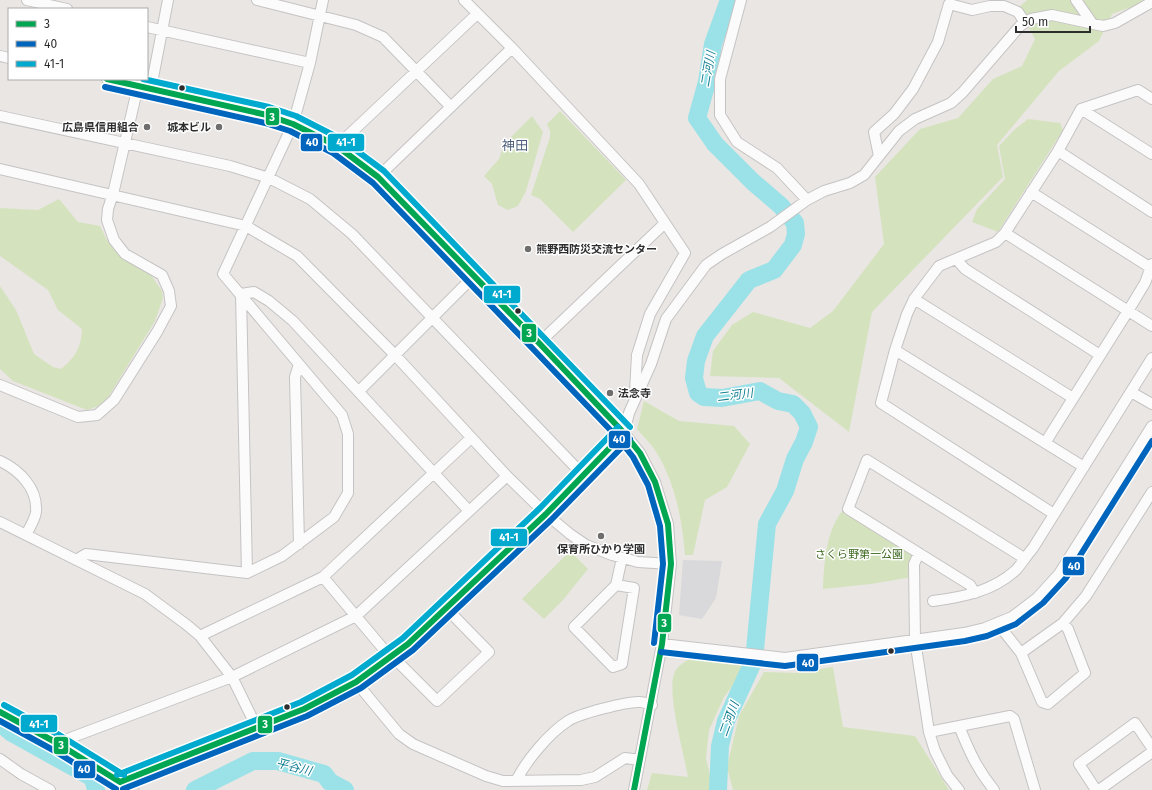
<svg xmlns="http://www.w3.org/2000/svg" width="1152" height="790" font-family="'Fira Sans','Noto Sans JP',sans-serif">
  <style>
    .industrial { fill: #d9d8da }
    .green { fill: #d4e3be }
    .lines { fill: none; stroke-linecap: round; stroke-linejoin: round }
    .river { stroke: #9be2e8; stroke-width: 18 }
    .minor-casing { stroke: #c5c3c3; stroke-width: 12 }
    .major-casing { stroke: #c6c4c3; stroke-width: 15 }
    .minor { stroke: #fcfbfb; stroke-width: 10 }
    .major { stroke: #e7dfd6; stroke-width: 13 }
    .bus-1-casing { stroke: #fff; stroke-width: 9 }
    .bus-2-casing { stroke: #fff; stroke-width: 9 }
    .bus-3-casing { stroke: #fff; stroke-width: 9 }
    .bus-1 { stroke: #00a651; stroke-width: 6 }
    .bus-2 { stroke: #0065bd; stroke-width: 6 }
    .bus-3 { stroke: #00a9ce; stroke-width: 6 }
    .bus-dot { fill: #2d2d2d; stroke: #fff; stroke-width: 1.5 }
    .poi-dot { fill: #6f6e6d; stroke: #fff; stroke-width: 1.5 }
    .labels { text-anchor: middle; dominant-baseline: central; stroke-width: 3; stroke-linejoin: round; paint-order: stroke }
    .poi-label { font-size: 11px; font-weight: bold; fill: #2d2d2d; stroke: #fff; text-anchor: end }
    .park-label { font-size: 11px; fill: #3b681e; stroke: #fff }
    .water-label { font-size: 12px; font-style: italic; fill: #147f92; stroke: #fff }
    .quarter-label { font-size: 13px; fill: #4e5f7c; stroke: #fff }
    .line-badge { stroke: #fff; stroke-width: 1.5 }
    .badge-label { font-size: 11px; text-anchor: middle; font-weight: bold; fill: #fff }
  </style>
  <rect width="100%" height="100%" fill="#eae6e3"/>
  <path class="industrial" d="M683,560L722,561L716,598L702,619L679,615Z"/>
  <path class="green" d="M1027,0H1151L1112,14L1099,41L1059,71L997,145L1003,177L872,312L849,432L779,378L710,376L713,351L732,325L753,312L810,328L833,311L884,244L875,177L920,129L958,118L993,79L1022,66L1035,39L1018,8Z
    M560,111L626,180L573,232L540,199L531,195L550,137V131L547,124Z
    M532,116L543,132L526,191L518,206L508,210L498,205L492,184L484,176L499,159L504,144Z
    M1028,119L1060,123L1063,130L998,232L972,222L977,209L1005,179L999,146L1014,130Z
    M59,199L78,222L100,226L107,240L151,275L162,291L163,298L155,321L107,399L101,405L87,410L13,381L0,369V286L16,310L34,354L53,367L61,369C76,357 81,347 82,329L58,310L48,290L0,256V208L38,210Z
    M644,401L679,421L734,426L750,444L727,487L705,500L693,555H685C682,519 675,481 655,450C650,443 643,436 637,429Z
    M844,509L917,554L912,577L871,584L823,589C824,563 826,529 844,509Z
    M570,551L588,569L563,600L544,619L522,599Z
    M694,657L744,665L746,669L724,697L709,730L706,759L714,790H647L652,773L688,777C684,754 667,694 674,674C677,665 686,661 694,657Z
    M833,667L843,727L915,736L949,790H733L727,767L739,716L764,672L796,673Z"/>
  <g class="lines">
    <path class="river" d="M0,723L12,733L93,778L96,790
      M195,790L253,761H278L324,774L330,782L345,790
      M718,790L720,746L726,721L754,660L767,524L785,491L795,459L804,442L809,427L802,413L793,404L778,401L760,391L722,398L704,397L698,393L694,378L696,361L705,336L749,280L774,270L793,245L796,234L795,223L781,206L753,182L715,144L697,118L707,82L713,44L729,0"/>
    <defs>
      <path id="minor" d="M27,0L67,9
        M257,0L356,25L383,37L451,107
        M464,0L512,48L639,184L685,253L650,314L637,355L635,392
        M741,0L720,79V115L737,142L777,168L807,200
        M1076,0L1092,23
        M147,27L310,63
        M0,56L9,58
        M107,79L267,115L293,124L337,146L378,177L539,343L624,433L640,453L655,482L668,524L671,564L662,644L634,790
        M151,88L168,0
        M1081,109L1152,154
        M0,116L230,166L269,178L310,199L352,234L583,475
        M337,146L477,14
        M1058,151L1152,212
        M879,156L874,132L894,114L913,89L938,42L949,4L972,10L990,6H1004L1018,12L1025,23
        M0,169L246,226L297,256L395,355L507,476L546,514L570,534L586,545L612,555L638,562L671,564
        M378,177L512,48
        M1031,192L1151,268
        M1005,233L1152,326
        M956,259L965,269L1100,355
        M241,294L254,292L269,301L293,321L469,511
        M241,294L247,573
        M914,299L1073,398
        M539,343L665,223
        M895,350L1084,467
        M0,385L78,417L97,415L114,400L157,332L171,306L169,291L162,275L125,254L114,240L107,220L108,209L113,194L138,86
        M359,391L474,276
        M1131,392L1152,404
        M1045,443L1128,311L1145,283L1152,264
        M0,461C19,470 38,488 36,512C35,520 29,528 26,535
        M1054,514L881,403L895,350L907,314L914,299L939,266L996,242L1005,233L1058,151L1081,109L1138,90L1152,99
        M0,522L145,594L187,625L200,636L232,677L257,728
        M299,544L295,377L299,364
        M919,553L914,564L915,640L929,732L935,751L947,775L959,790
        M76,560L86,554L247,573L282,556L334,517L348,493V434L342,415L223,274L293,124L310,63L323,0
        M323,577L391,658
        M616,585L634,588L622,664L613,667L574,627L616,585L622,558
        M975,593L970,585L848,509L867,460L1024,558
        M933,601C964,597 993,591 1016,570C1022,563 1027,555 1033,548L1152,358
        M997,623L1021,653L1042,702L1048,704L1085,673L1068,629L1063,623
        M200,636L323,577L471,438
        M662,644L785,658L964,633L985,628L1012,617L1037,598L1059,574L1152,426
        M1021,653L1063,623L1086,596L1152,492
        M393,657L437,701L489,652L446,608
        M356,682L399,734L413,744L486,776L503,781L581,780L595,777L625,758L640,760
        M959,726C969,751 977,769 994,790
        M929,732L1010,716L1014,719L1035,790
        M57,743L232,677L356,616L507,476
        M0,759L21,774L50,790
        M516,781C526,761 549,733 568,721C578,714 628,701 640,702C644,702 648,704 652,705
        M120,782L304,709L356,682L408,644L546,514L624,433L629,413L651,364L666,319L706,265L722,254L770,227L807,200L824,191L850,183L864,175L899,131L915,119L951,103L963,92L1020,26L1031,19L1052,15L1103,26L1115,23L1152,2
        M1096,790L1079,764L1135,723L1152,748
        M1099,790L1152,752"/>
      <path id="major" d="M0,712L57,743L132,790"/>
    </defs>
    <use href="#minor" class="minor-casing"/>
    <use href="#major" class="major-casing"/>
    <use href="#minor" class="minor"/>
    <use href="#major" class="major"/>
    <defs>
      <path id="bus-1" d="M107,79L267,115L293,124L337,146L378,177L539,343L624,433L640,453L655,482L668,524L671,564L662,644L634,790
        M0,712L57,743L120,782
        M120,782L304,709L356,682L408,644L546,514L624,433"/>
      <path id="bus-2" d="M105,87L265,123L290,131L333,153L373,183L533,349L618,438L633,457L648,485L660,526L663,564L654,643
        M661,652L785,666L965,641L987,636L1016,624L1043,603L1066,578L1152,441
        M0,721L53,750L116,789
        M123,789L307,716L361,688L413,650L551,520L630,439"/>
      <path id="bus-3" d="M143,79L269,107L296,116L341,139L384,171L630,427
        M4,705L61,736L124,775
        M117,775L301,702L352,675L403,638L540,508L618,427"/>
    </defs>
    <use href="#bus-1" class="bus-1-casing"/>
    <use href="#bus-2" class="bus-2-casing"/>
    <use href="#bus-3" class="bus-3-casing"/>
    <use href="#bus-1" class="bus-1"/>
    <use href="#bus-2" class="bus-2"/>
    <use href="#bus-3" class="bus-3"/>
  </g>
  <g class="bus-dot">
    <circle cx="182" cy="88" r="3.5"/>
    <circle cx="518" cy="311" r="3.5"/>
    <circle cx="891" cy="651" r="3.5"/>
    <circle cx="287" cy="707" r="3.5"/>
  </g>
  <g class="poi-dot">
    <circle cx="147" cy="127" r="4"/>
    <circle cx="219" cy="127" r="4"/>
    <circle cx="528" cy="249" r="4"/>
    <circle cx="610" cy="393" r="4"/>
    <circle cx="601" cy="536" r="4"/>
  </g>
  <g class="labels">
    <g class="poi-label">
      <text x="139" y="127">広島県信用組合</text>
      <text x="211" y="127">城本ビル</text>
      <text x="536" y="249" text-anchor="start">熊野西防災交流センター</text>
      <text x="618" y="393" text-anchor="start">法念寺</text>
      <text x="601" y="549" text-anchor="middle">保育所ひかり学園</text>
    </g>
    <g class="park-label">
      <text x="859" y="554">さくら野第一公園</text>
    </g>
    <g class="water-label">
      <text transform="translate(708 69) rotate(-80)">二河川</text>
      <text transform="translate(735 395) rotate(-7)">二河川</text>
      <text transform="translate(729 719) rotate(-70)">二河川</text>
      <text transform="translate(294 767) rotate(14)">平谷川</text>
    </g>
    <g class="quarter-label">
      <text x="515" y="145">神田</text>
    </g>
  </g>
  <g class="line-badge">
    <rect x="265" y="107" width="15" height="19" rx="4" fill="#00a651"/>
    <rect x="300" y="133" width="23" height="19" rx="4" fill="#0065bd"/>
    <rect x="327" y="133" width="38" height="19" rx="4" fill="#00a9ce"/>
    <rect x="483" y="285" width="38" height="19" rx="4" fill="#00a9ce"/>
    <rect x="521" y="323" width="16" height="20" rx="4" fill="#00a651"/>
    <rect x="608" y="430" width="23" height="19" rx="4" fill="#0065bd"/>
    <rect x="490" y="528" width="38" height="19" rx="4" fill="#00a9ce"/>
    <rect x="1062" y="556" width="23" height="20" rx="4" fill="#0065bd"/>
    <rect x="657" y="613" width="15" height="20" rx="4" fill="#00a651"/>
    <rect x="796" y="653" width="23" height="19" rx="4" fill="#0065bd"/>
    <rect x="20" y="714" width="38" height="19" rx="4" fill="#00a9ce"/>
    <rect x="257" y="715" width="16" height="19" rx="4" fill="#00a651"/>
    <rect x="53" y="736" width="16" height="19" rx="4" fill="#00a651"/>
    <rect x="73" y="760" width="23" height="19" rx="4" fill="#0065bd"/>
  </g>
  <g class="badge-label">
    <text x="272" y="121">3</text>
    <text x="312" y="146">40</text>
    <text x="346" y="146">41-1</text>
    <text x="502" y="298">41-1</text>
    <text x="529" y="337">3</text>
    <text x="619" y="443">40</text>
    <text x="509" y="541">41-1</text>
    <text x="1074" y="570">40</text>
    <text x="664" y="627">3</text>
    <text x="808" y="667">40</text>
    <text x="39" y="728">41-1</text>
    <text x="265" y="728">3</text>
    <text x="61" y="749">3</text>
    <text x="84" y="773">40</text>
  </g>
  <rect x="8" y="8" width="140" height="72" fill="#ffffff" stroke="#ababab"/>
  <rect x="16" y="21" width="20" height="6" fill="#00a651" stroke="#ababab"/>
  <text x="44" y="28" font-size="12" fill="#2d2d2d">3</text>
  <rect x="16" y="41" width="20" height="6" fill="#0065bd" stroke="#ababab"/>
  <text x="44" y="48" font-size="12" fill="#2d2d2d">40</text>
  <rect x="16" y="61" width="20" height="6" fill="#00a9ce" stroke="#ababab"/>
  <text x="44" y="68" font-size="12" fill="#2d2d2d">41-1</text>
  <path d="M1016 26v6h74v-6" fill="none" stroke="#2d2d2d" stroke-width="2"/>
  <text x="1022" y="26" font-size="12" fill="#2d2d2d" stroke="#ffffff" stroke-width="3" paint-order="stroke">50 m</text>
</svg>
